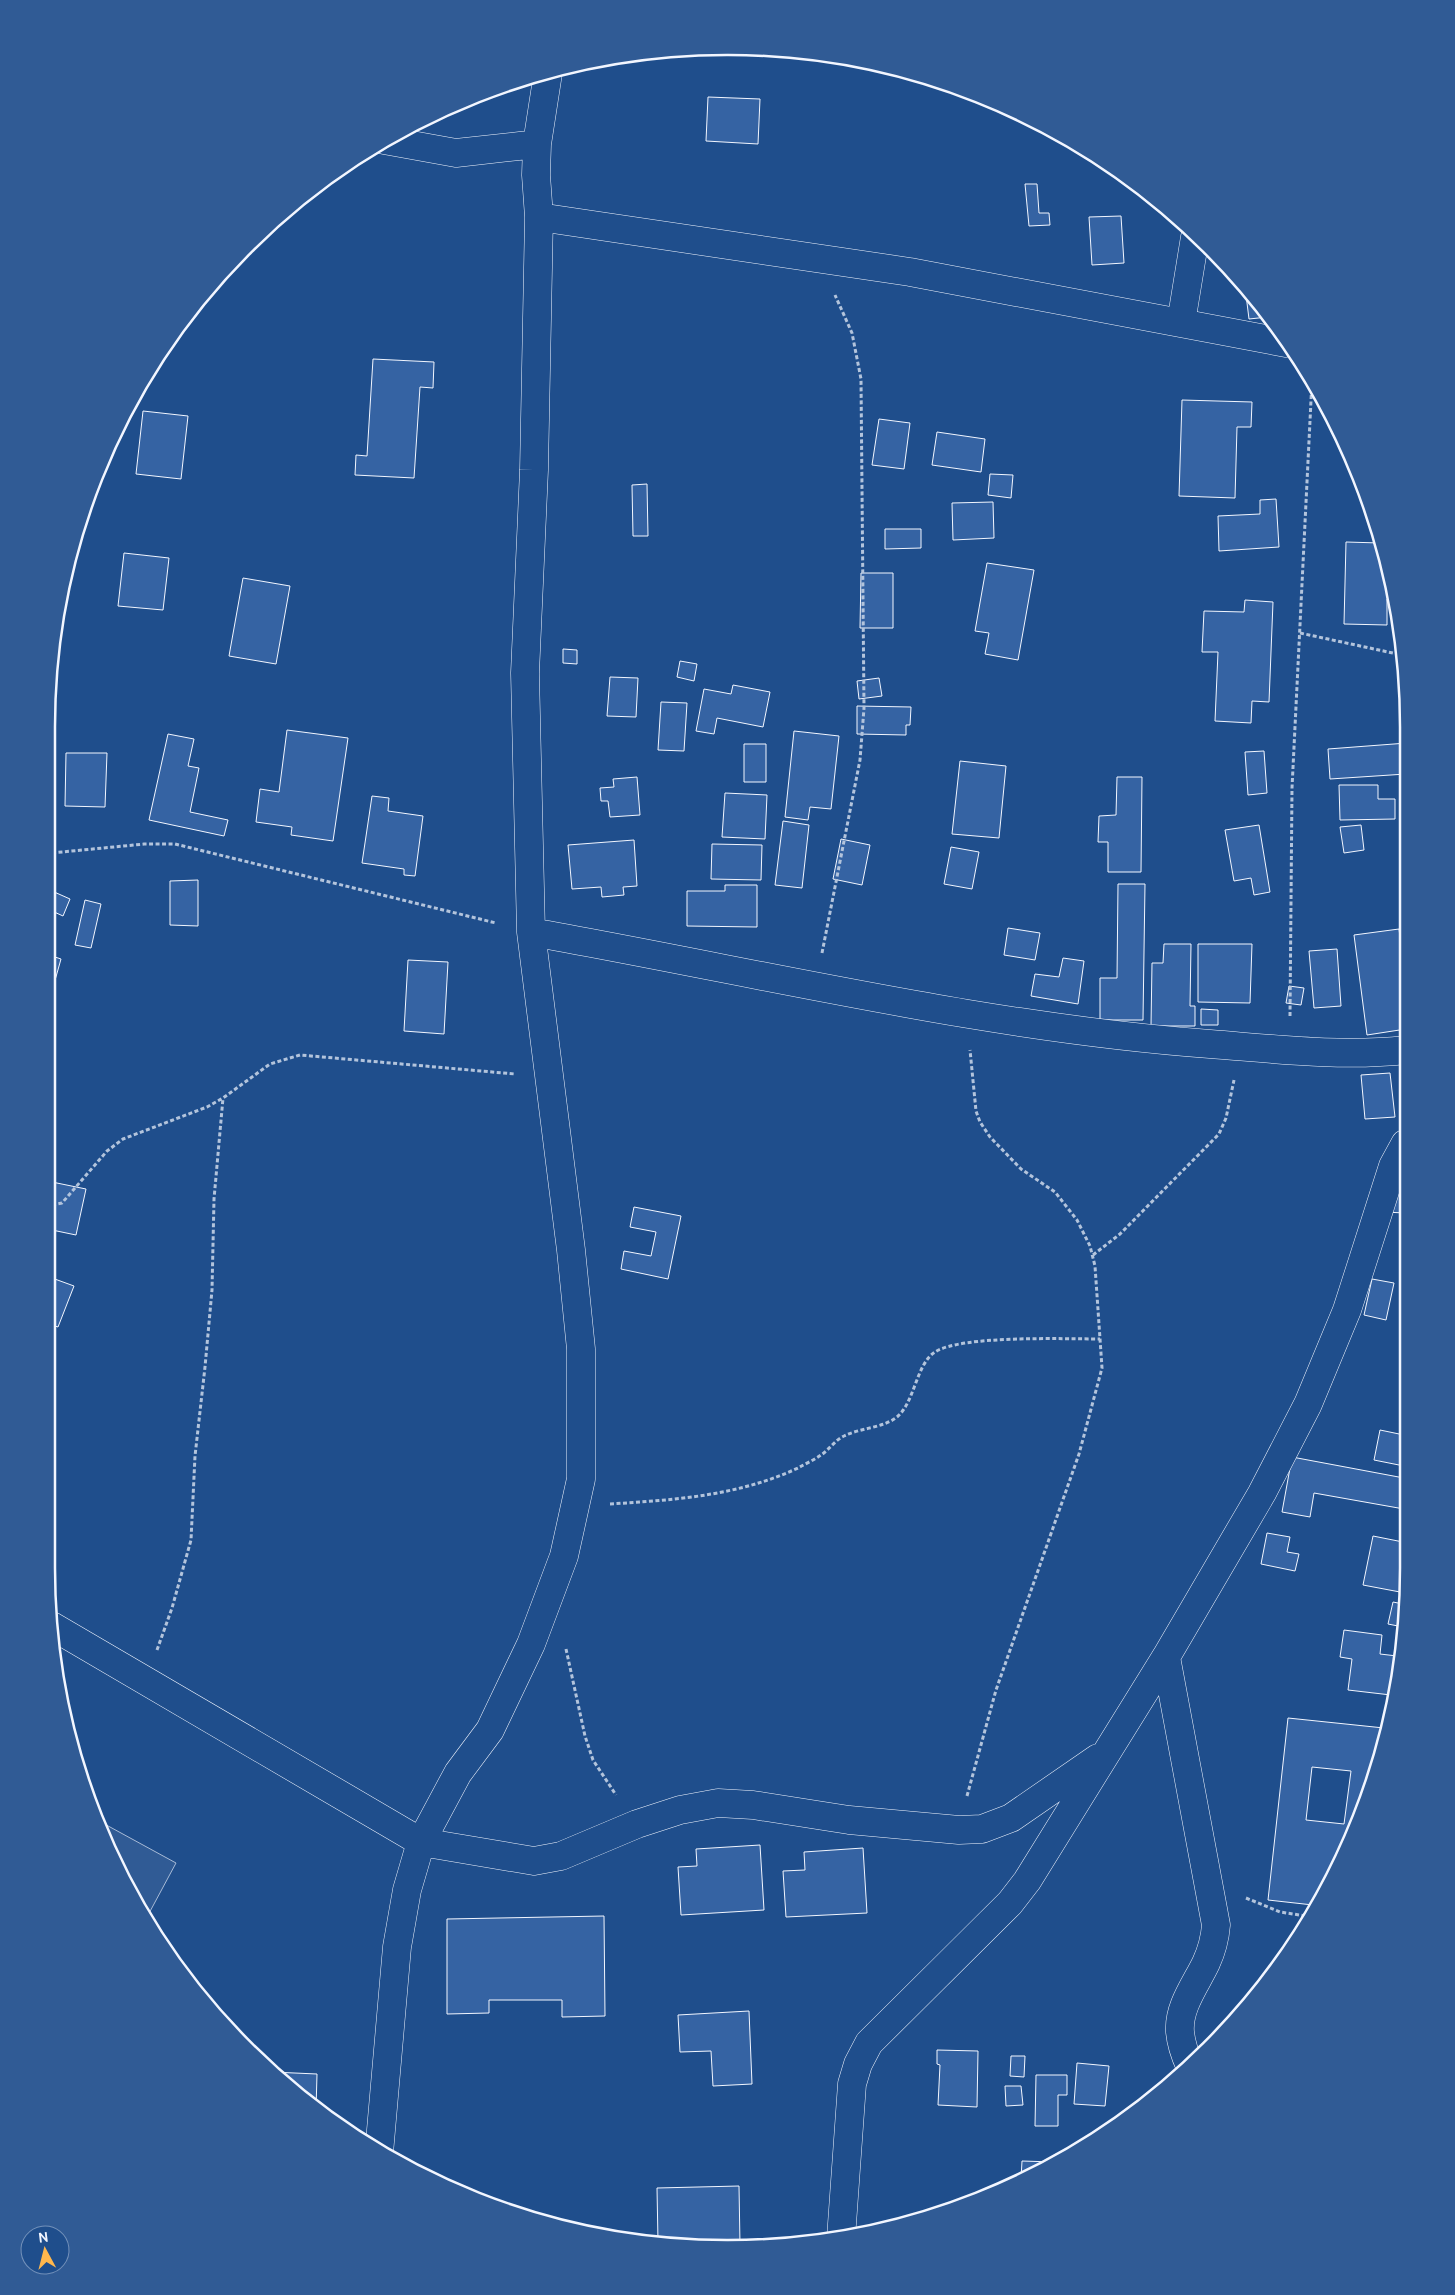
<svg xmlns="http://www.w3.org/2000/svg" width="1455" height="2295" font-family="Cabin,sans-serif">
  <style>
    .built { fill: #305b95; stroke: #a8bbd7 }
    .building { fill: #3563a3; stroke: #f2f6ff; fill-rule: evenodd }
    .lines { fill: none; stroke-linecap: round; stroke-linejoin: round }
    .minor-casing { stroke: #f2f6ff; stroke-width: 29 }
    .path { stroke: #b3c4dc; stroke-width: 3; stroke-dasharray: 4 2.5; stroke-linecap: butt }
    .minor { stroke: #1f4e8c; stroke-width: 28 }
    .rim { fill: none; stroke: #f2f6ff; stroke-width: 2.5 }
  </style>
  <rect width="100%" height="100%" fill="#1f4e8c"/>
  <path class="built" d="M99,1821L176,1863L147,1917Z"/>
  <path class="building" d="M708,97L760,99L758,144L706,141Z
    M1025,184H1037L1039,213H1049L1050,225L1029,226Z
    M1121,216L1124,263L1092,265L1089,217Z
    M1251,294L1268,317L1249,319L1246,295Z
    M373,359L434,362L433,388L420,387L414,478L355,475L356,455L367,456Z
    M1182,400L1252,402L1251,427H1237L1235,498L1179,496Z
    M143,411L188,416L181,479L136,474Z
    M879,419L910,423L904,469L872,465Z
    M937,432L985,439L981,472L932,465Z
    M990,474L1013,475L1011,498L988,495Z
    M647,484L648,536H633L632,485Z
    M1276,499L1279,547L1219,551L1218,516L1260,514V500Z
    M993,502L994,538L953,540L952,503Z
    M885,529H921V548L885,549Z
    M1346,542L1380,543L1391,599H1387V625L1344,624Z
    M124,553L169,558L163,610L118,606Z
    M987,563L1034,570L1018,660L985,654L989,633L975,631Z
    M861,573H893V628H860Z
    M243,578L290,586L276,664L229,656Z
    M1245,600L1273,602L1269,702L1252,701L1251,723L1215,721L1218,652H1202L1204,611L1244,612Z
    M563,649L577,650V664L563,663Z
    M680,661L697,664L694,681L677,677Z
    M610,677L638,678L636,717L607,716Z
    M879,678L882,696L859,699L857,681Z
    M733,685L770,692L763,727L717,718L714,734L696,731L704,689L731,694Z
    M661,702L687,703L684,751L658,750Z
    M857,706L911,707L910,725H906V735L857,734Z
    M287,730L348,738L333,841L291,835L292,827L256,822L260,789L279,792Z
    M794,731L839,736L831,809L810,807L808,820L785,817Z
    M168,734L194,739L188,766L199,768L190,812L228,820L224,836L149,820Z
    M1407,743V779L1406,774L1330,779L1328,749Z
    M744,744H766V782H744Z
    M1264,751L1267,793L1248,795L1245,752Z
    M66,753H107L105,807L65,806Z
    M960,761L1006,766L999,838L952,834Z
    M637,777L640,815L610,817L608,801H601L600,788L614,787L613,779Z
    M1117,777H1142L1141,872H1108V842H1098L1099,816L1116,815Z
    M1339,785H1378V799H1395V819L1340,820Z
    M725,793L767,795L765,839L722,837Z
    M372,796L389,798L388,811L423,816L415,876L404,875V869L362,863Z
    M783,821L809,825L802,888L775,885Z
    M1259,825L1270,892L1254,895L1251,878L1234,881L1225,830Z
    M1361,825L1364,850L1344,853L1340,827Z
    M841,839L870,845L862,885L833,879Z
    M634,840L637,886L623,887L624,895L602,897L601,887L572,889L568,845Z
    M712,844L762,845L761,880L711,879Z
    M951,847L979,852L972,889L944,884Z
    M198,880V926L170,925V881Z
    M1118,884H1145L1143,1020H1100V978H1117Z
    M725,885H757V927L687,926V891H725Z
    M52,891L70,899L63,916L52,911Z
    M85,900L101,904L91,948L75,945Z
    M1008,928L1040,933L1035,960L1004,955Z
    M1399,929L1406,986V1029L1367,1035L1354,935Z
    M1164,944H1191L1190,1006H1195V1026H1151L1152,963H1163Z
    M1198,944H1252L1250,1003L1198,1002Z
    M1337,949L1341,1006L1314,1008L1309,951Z
    M52,956L61,959L52,991Z
    M1063,958L1084,961L1078,1004L1031,996L1035,974L1059,977Z
    M408,960L448,962L444,1034L404,1031Z
    M1289,986L1304,988L1301,1005L1286,1003Z
    M1201,1009L1218,1010V1025H1201Z
    M1390,1073L1395,1117L1365,1119L1361,1075Z
    M1386,1178L1405,1180V1213L1384,1212Z
    M52,1182L86,1189L76,1235L52,1230Z
    M634,1207L681,1216L668,1279L621,1269L624,1251L651,1256L656,1232L630,1227Z
    M52,1278L74,1286L58,1327L52,1325Z
    M1372,1279L1394,1283L1386,1320L1364,1315Z
    M1380,1430L1404,1435V1466L1374,1460Z
    M1292,1457L1404,1478V1509L1314,1493L1310,1517L1282,1512Z
    M1267,1533L1290,1537L1287,1552L1299,1554L1295,1571L1261,1564Z
    M1373,1536L1403,1542V1574L1400,1592L1363,1585Z
    M1393,1602L1403,1604V1627L1388,1624Z
    M1344,1630L1382,1635L1380,1654L1397,1656L1391,1695L1348,1690L1352,1659L1340,1657Z
    M1288,1718L1384,1728L1357,1828L1313,1905L1268,1900ZM1312,1767L1351,1771L1344,1824L1306,1820Z
    M760,1845L764,1910L681,1915L678,1867L697,1866L696,1849Z
    M863,1848L867,1913L786,1917L783,1871L805,1870L804,1852Z
    M604,1916L605,2016L562,2017V2000H489V2013L447,2014V1919Z
    M749,2011L752,2084L713,2086L711,2051L680,2052L678,2015Z
    M937,2050L978,2051L977,2107L938,2105L940,2065L937,2064Z
    M1011,2056H1025L1024,2077L1010,2076Z
    M1077,2063L1109,2066L1105,2106L1074,2104Z
    M272,2072L317,2074L316,2110L313,2108Z
    M1036,2075H1067V2095H1058V2126H1035Z
    M1005,2086H1021L1023,2105L1006,2106Z
    M1022,2161L1054,2162L1021,2179Z
    M739,2186L740,2245L683,2247L658,2242L657,2188Z"/>
  <g class="lines">
    <defs>
      <path id="minor" d="M384,140L456,153L537,144
        M539,217L910,272L1286,343
        M1181,323L1195,237
        M531,932C757,972 981,1027 1210,1044C1275,1049 1341,1057 1406,1050
        M52,1626L421,1842L534,1861L561,1856L637,1824L680,1810L718,1803L753,1805L849,1820L959,1830L982,1829L1011,1818L1098,1758
        M1166,1657L1216,1925C1215,1938 1212,1950 1206,1963C1196,1984 1178,2007 1180,2032C1181,2043 1185,2055 1190,2066
        M379,2153L397,1947L407,1890L421,1842L458,1773L490,1730L531,1644L564,1556L581,1479V1349L571,1250L531,932L525,673L534,470L539,217L536,175L537,144L548,73
        M841,2238L852,2084L858,2064L869,2043L1010,1903L1027,1881L1166,1657L1262,1493L1308,1404L1347,1310L1393,1166L1405,1144"/>
    </defs>
    <use href="#minor" class="minor-casing"/>
    <path class="path" d="M1300,633L1402,655
      M52,853L144,844H175L496,923
      M822,953L860,760L864,708L861,379L852,333L835,295
      M1290,1016L1292,788L1312,380
      M52,1205L62,1203L107,1151L123,1139L207,1107L223,1098L270,1064L300,1055L515,1074
      M1093,1255L1120,1234L1219,1134L1226,1118L1234,1080
      M610,1504C674,1500 738,1496 798,1468C805,1464 814,1460 821,1455C829,1450 835,1440 844,1436C860,1428 883,1428 897,1417C915,1402 916,1364 935,1352C961,1335 1065,1339 1100,1339
      M566,1649L585,1736L593,1760L616,1795
      M157,1650L172,1608L191,1540L195,1456L205,1367L212,1290L214,1199L223,1098
      M967,1796L996,1690L1079,1454L1102,1368L1095,1266L1090,1246L1077,1220L1055,1192L1021,1169L990,1137L980,1122L976,1111L970,1050
      M1246,1898L1280,1912L1306,1916"/>
    <use href="#minor" class="minor"/>
  </g>
  <path d="M0 0H1455V2295H0ZM727 55H728A672 672 0 0 1 1400 727V1568A672 672 0 0 1 728 2240H727A672 672 0 0 1 55 1568V727A672 672 0 0 1 727 55Z" fill="#305b95" fill-rule="evenodd"/>
  <path class="rim" d="M727 55H728A672 672 0 0 1 1400 727V1568A672 672 0 0 1 728 2240H727A672 672 0 0 1 55 1568V727A672 672 0 0 1 727 55Z"/>
  <g transform="translate(45 2250) rotate(353)"><circle r="24" fill="#1f4e8c" stroke="#7391ba"/>
  <path d="M0-4L9 19L0 12L-9 19Z" fill="#ffb74d"/>
  <text y="-8" font-size="14" font-weight="bold" text-anchor="middle" fill="#f2f6ff">N</text>
  </g>
</svg>
